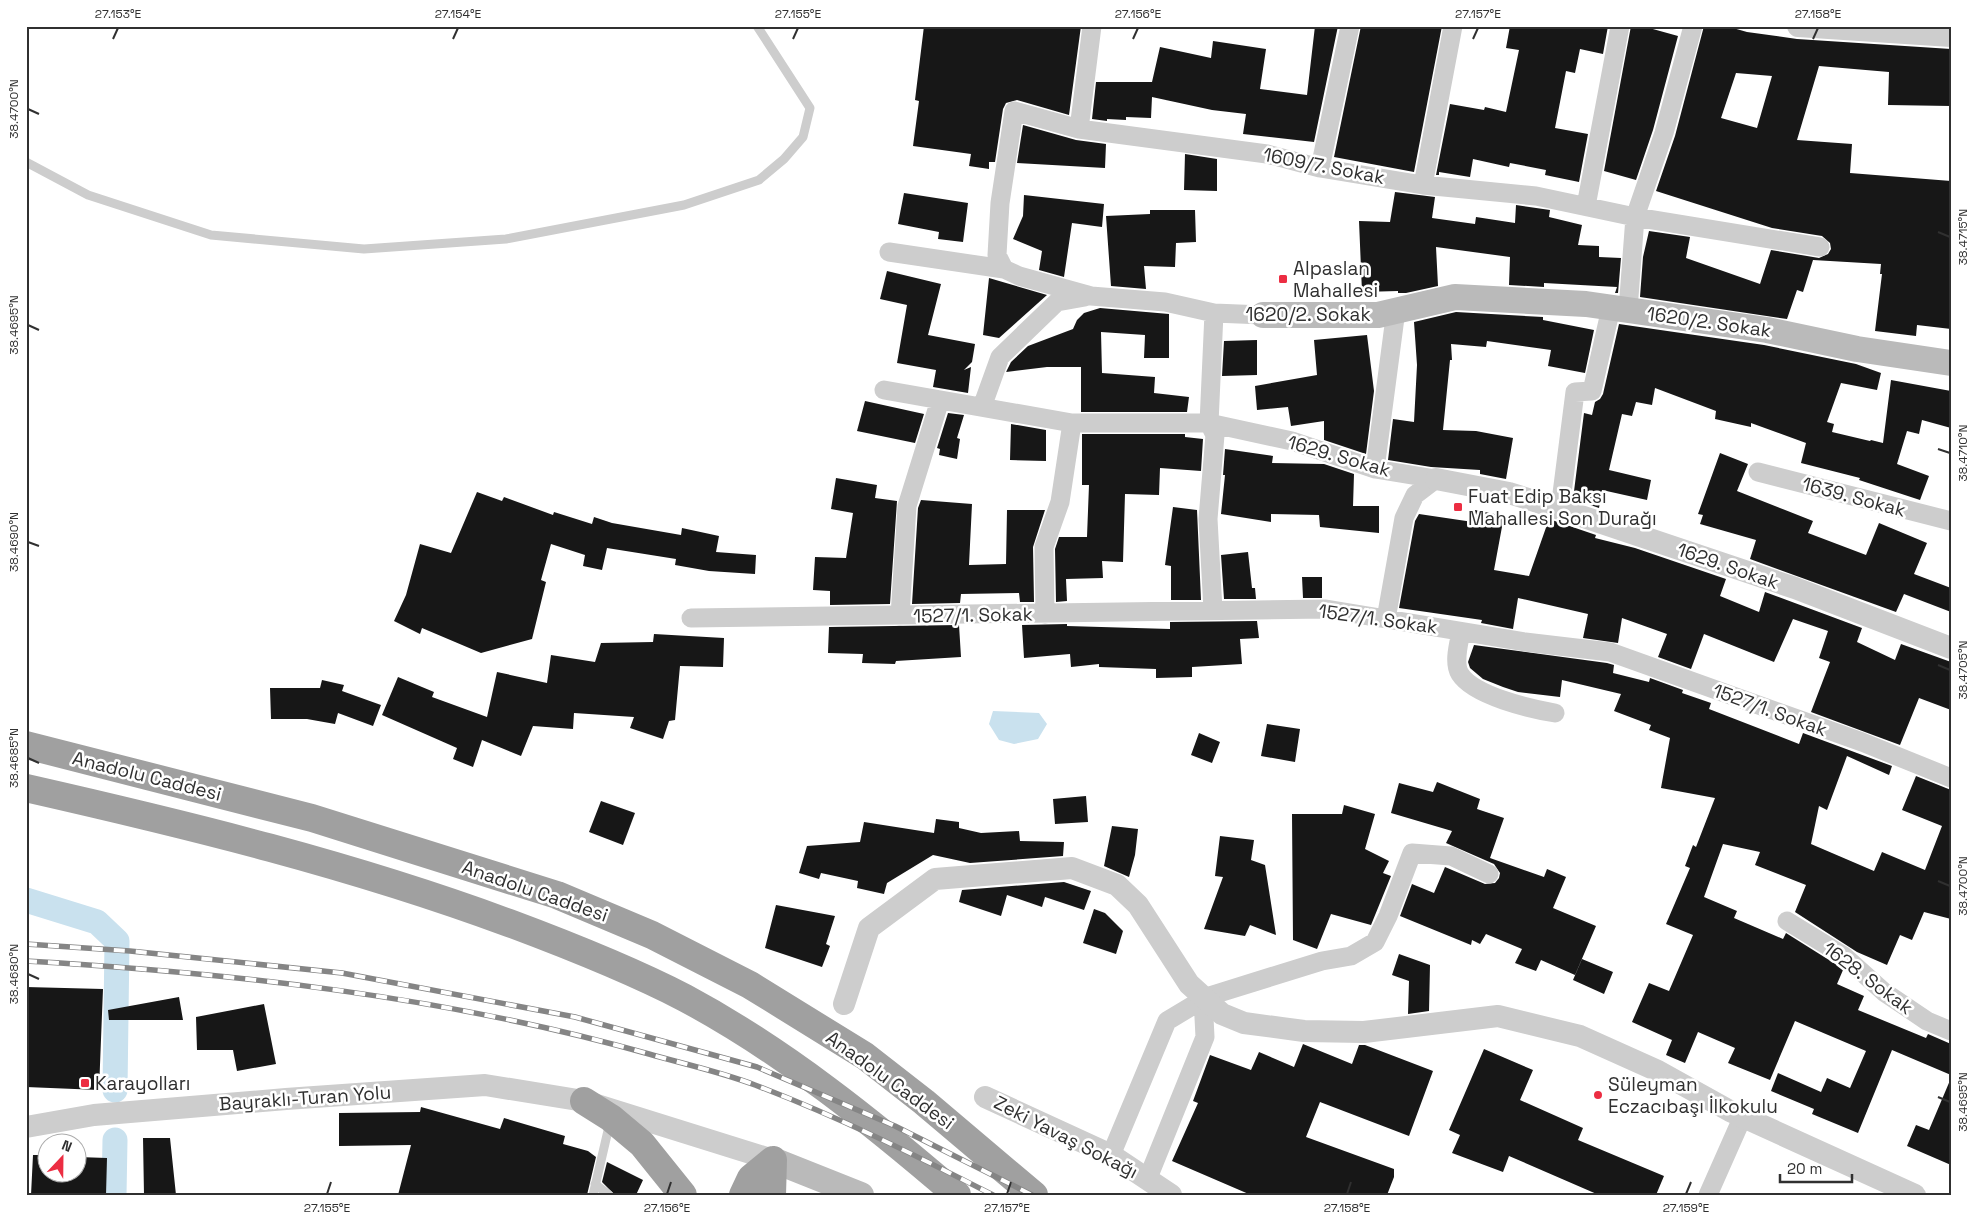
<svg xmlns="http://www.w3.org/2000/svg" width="1977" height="1221" font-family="'Space Grotesk',sans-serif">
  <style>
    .water { fill: #c9e1ee }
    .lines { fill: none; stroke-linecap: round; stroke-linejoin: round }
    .canal { stroke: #c9e1ee; stroke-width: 25 }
    .building { fill: #171717; fill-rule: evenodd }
    .service { stroke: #cdcdcd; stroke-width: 9 }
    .minor { stroke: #cdcdcd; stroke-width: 19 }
    .tertiary { stroke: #cdcdcd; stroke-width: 22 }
    .secondary { stroke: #bababa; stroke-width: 26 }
    .trunk { stroke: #a0a0a0; stroke-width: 28 }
    .rail-casing { stroke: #858585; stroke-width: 5.5 }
    .rail { stroke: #fff; stroke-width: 4; stroke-dasharray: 11; stroke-linecap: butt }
    .ticks { fill: none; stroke: #303030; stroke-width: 2 }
    .poi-dot { fill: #ec2d42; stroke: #fff; stroke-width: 2 }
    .labels { text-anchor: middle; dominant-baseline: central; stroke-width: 5; stroke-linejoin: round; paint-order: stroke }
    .street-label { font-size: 19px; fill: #303030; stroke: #fff }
    .poi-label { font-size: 19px; fill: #303030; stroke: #fff; text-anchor: start }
    .neatline { fill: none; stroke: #303030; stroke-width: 2 }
    .ticks-label { font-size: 12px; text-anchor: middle; fill: #303030 }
  </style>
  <rect width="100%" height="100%" fill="#fff"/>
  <path class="water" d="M993,711L1039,713L1047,724L1038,739L1014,744L999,740L989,724Z"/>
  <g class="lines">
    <path class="canal" d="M26,900L97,922L117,941L115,1090
      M114,1195L115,1140"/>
  </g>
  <path class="building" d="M924,26H1081L1069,115L1017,100L1006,103L1003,109L995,162H989V169L969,166L971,154L913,146L919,101L915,100Z
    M1315,26H1338L1314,142L1243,134L1246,114L1212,110L1152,97L1151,118L1126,117V120L1107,119V121L1092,119L1096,82H1152L1160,47L1211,58L1213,41L1266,49L1260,89L1307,95Z
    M1361,26H1442L1414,172L1334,157Z
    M1510,26H1608L1603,54L1580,49L1575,73L1566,71L1555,128L1588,134L1579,182L1545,175L1546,170L1510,163L1509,167L1473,159L1470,177L1439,172V175H1436L1450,104L1484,110L1485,107L1506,112L1519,50L1506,48Z
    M1631,26H1642L1678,36L1653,130L1636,180L1604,171Z
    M1704,26H1726L1747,32L1797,39L1951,49V106L1888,105L1889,72L1819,66L1797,140L1852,144L1850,173L1951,181V329L1917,325L1916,336L1875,331L1882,274H1880L1881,264L1813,260L1803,292L1797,290L1787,319L1640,297L1643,257L1649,231L1690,237L1686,258L1760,284L1771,250L1819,258L1828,254L1831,249L1830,243L1822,236L1772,228L1656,191L1675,136ZM1736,73L1772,76L1757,128L1721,118Z
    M1023,125L1076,140L1106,144L1105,168L1017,163Z
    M1185,154L1217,159V191L1184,190Z
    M1395,192L1435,197L1432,218L1475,224L1476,217L1515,223L1516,205L1550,210L1549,217L1582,225L1578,245L1599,246V257L1621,258L1618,293H1615L1617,287L1544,283V287L1509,285L1510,257L1436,247L1438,286L1406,293H1398V291L1362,292L1359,221L1390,222Z
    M904,193L968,203L963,242L938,239L939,232L898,224Z
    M1024,195L1104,204L1102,227L1072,223L1064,277L1039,270L1042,251L1013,239L1023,216Z
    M1150,210H1195L1196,242L1176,243L1175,267L1144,266L1146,289L1111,286L1106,216L1150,214Z
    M887,271L941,284L928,335L975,344L972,362L964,370L971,367L968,393L933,387L936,370L897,363L907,305L880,299Z
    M989,278L1047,295L999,338L983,335Z
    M1100,308L1169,314V358H1144L1145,335L1101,332L1102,373L1155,377L1154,393L1189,397L1187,412H1081V367H1047L1006,372L1011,362L1028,346L1073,329L1077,320L1084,313Z
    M1456,312L1543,317V320L1594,330L1585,373L1548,366L1551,350L1487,341L1486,347L1451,344L1452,360H1450L1443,430L1476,431L1513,438L1506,479L1480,474V470L1431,467L1388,460L1393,419L1414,422L1417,365L1414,322Z
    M1619,324L1764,345L1856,364L1881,373L1877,390L1841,383L1827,422L1834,424L1832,432L1870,441L1871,440L1883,443L1891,380L1951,391V428L1922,420L1919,434L1907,431L1897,464L1929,476L1920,500L1859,480L1860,478L1801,463L1806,443L1751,423V427L1715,419L1716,411L1655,388L1652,405L1636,402L1632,416L1622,414L1609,470L1651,480L1647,500L1602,490L1599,508L1573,499L1584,413L1592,415L1595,402L1600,399L1603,394Z
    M1367,335L1374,391L1366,454L1324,440V421L1291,426L1288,407L1257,410L1255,386L1317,375L1314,340Z
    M1257,340V375L1222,376L1224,341Z
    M865,401L924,414L915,443L857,431Z
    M948,413L964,415L957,438L960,439L957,459L939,455L940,449L937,448Z
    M1011,424L1046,430V461L1010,460Z
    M1082,434H1185V437L1203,439L1201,471L1160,468L1159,495L1125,494L1123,562L1102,561L1103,578L1066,579L1067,601L1056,602L1055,549L1059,537H1087L1089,485H1082Z
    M1225,449L1273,456L1272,463L1324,464L1354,474L1353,506H1379V533L1320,527L1319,515L1271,514V522L1221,514L1225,475H1223Z
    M1720,453L1748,464L1737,491L1813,521L1808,533L1866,555L1879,523L1927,543L1914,574L1951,588V612L1904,594L1896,612L1750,559L1756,540L1700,524L1703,515L1698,514Z
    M836,478L877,485L875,498L897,501L890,604L830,605V591L813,590L815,557L846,558L853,513L831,509Z
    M477,492L502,501L504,497L553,515L554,512L592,524L594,517L612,523L681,535L682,528L719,536L716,552L756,555L755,574L709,571L675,565L676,559L607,548L602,570L583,566L585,555L551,544L541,580L546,582L532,639L481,653L422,628L420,634L394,621L406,595L420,544L451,553Z
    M921,500L972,504L969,565L1006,564L1007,510H1045L1033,547L1034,602H1020L1019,593L961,594L960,603L912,604L918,508Z
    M1173,507L1197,510L1201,600H1171V566L1165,565Z
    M1475,510L1504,516L1494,570L1529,576L1549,519L1596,535L1595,538L1635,548L1726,579L1720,596L1759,612L1765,592L1862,628L1857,642L1895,660L1901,644L1951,662V710L1919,698L1900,745L1811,712L1830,662L1819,658L1828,631L1793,619L1774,662L1704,634L1691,669L1658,657L1667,634L1622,618L1618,643L1583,638L1588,614L1518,598L1513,629L1481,623L1482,620L1399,608L1415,521L1419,514L1473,522Z
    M1248,552L1252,588H1255L1256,599H1224L1221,555Z
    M1302,577H1322V598H1303Z
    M1257,621L1259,638L1240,639L1242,664L1192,667V677L1156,678V669L1099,667V664L1071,667L1070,654L1024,658L1022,625L1067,624V626L1170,629V622Z
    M959,625L961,657L896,661L895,664L862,663L863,654L828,653L829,627Z
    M654,634L724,638L723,667L680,666L675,720L669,721L663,739L630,728L634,717L574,713L573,729L533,726L521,756L482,740L473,767L453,759L457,748L382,715L398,677L434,692L432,697L487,717L497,672L547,683L551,655L595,662L601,643L653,642Z
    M1474,645L1607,663L1614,665L1613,673L1649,682L1650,678L1683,690L1682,693L1711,703L1709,709L1799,744L1803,733L1892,766L1889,775L1847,756L1827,810L1819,806L1811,844L1874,871L1882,852L1925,870L1942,826L1902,810L1916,776L1951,790V919L1924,912L1912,940L1900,935L1887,965L1857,952L1795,912L1806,885L1755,865L1760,852L1723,844L1704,897L1737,911L1734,918L1783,939L1786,933L1837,965L1843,970L1837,984L1864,996L1858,1010L1926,1038L1928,1034L1951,1044V1075L1892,1050L1858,1133L1812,1114L1814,1109L1771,1091L1778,1073L1821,1092L1827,1078L1850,1088L1866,1051L1795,1021L1770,1080L1728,1063L1735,1048L1698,1032L1685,1063L1666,1055L1672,1040L1632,1022L1649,983L1669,991L1693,935L1666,924L1690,868L1685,866L1693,845L1696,847L1715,798L1661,788L1670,738L1649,730L1651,725L1614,711L1621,694L1562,680L1560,697L1518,692L1503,687L1483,679L1470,668L1468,662Z
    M322,680L344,685L342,691L381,705L373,726L338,713L335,724L307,719H271L270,688H320Z
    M1267,724L1300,729L1295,762L1261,756Z
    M1199,733L1220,742L1212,763L1191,755Z
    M1437,782L1480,799L1477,809L1504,818L1490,858L1544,877L1547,869L1566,877L1553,908L1596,926L1575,975L1541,960L1536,971L1515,963L1522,949L1486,934L1480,944L1472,940L1471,945L1400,916L1412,884L1434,893L1445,867L1485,884L1495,883L1499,878L1500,873L1494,864L1446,843L1452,831L1391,813L1399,783L1433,792Z
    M1086,796L1088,822L1055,824L1053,799Z
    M601,801L635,813L623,845L589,832Z
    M1344,805L1375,814L1365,849L1389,861L1383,873L1391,876L1371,925L1331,914L1317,949L1293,940L1292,814H1342Z
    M936,819L959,822V828L981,833L1019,831L1020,841L1064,842L1063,856L970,863L933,855L887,883L884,894L857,888L858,881L821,873L819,879L799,873L807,846L860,842L864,822L934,833Z
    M1112,826L1138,829L1135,855L1129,877L1104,866Z
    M1220,836L1254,840L1251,860L1265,865L1276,935L1250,925L1245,936L1204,929L1223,877L1215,876Z
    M1064,882L1091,891L1084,910L1045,897L1042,907L1007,895L1001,916L959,902L962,890Z
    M776,905L835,916L826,944L830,946L822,967L765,948Z
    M1094,909L1105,913L1123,931L1116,954L1083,943Z
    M1399,954L1430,965L1429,1011L1408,1014L1409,981L1392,975Z
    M1582,959L1613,972L1604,994L1573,980Z
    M26,987L103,989L99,1090L26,1087Z
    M179,997L183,1020H109L108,1010Z
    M264,1004L276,1064L237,1071L233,1050H197L196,1017Z
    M1303,1044L1352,1064L1359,1045H1365L1433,1071L1409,1136L1320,1102L1306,1137L1394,1169V1177L1387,1195H1251L1172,1161L1198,1103L1193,1101L1210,1055L1251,1070L1259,1052L1294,1067Z
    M1484,1049L1533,1070L1520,1100L1583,1128L1578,1140L1664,1176L1656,1195H1599L1509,1156L1503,1172L1452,1153L1460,1135L1449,1130Z
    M1951,1078V1165L1907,1146L1916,1125L1929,1130Z
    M421,1107L500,1129L504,1118L565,1136L563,1144L588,1151L596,1157L587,1195H398L411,1145L339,1146V1113L420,1112Z
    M143,1138H170L176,1195H144Z
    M33,1155H48V1174H78V1157L107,1158L106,1195H31Z
    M607,1162L643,1180L636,1195H615L602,1182Z"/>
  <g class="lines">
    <path class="service" d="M26,162L88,195L211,235L364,249L506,239L684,205L759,180L784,159L803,137L810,108L757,26
      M595,1184L609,1195
      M593,1195L610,1122"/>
    <path class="minor" d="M1079,129L1092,26
      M1320,168L1350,26
      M1423,185L1453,26
      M1586,206L1620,26
      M889,252L1004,269
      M1628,310L1635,217L1664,133L1693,26
      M1263,315L1214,313L1165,302L1091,296L1019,276L1004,269L997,255L1000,203L1014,111L1079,129L1267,154L1320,168L1423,185L1536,196L1635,217L1820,247
      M884,390L1072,423H1209L1292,441L1375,469L1436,479
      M982,407L1000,357L1057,302L1085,297
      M1375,469L1396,310
      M1758,472L1951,521
      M1560,509L1575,392L1592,391L1611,308
      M1213,610L1208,519L1215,435L1209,423L1214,313
      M1045,614L1044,547L1060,502L1072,423
      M900,616L907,506L940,400
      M691,618L1326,609L1525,642L1610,652L1862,742L1951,778
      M1386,619L1404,518L1415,495L1436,479
      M1461,632C1459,643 1453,663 1460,674C1474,696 1531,709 1555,713
      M1787,921L1844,956L1884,992L1927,1021L1951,1031
      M1111,1155L1167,1021L1202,1000
      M1148,1178L1205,1037L1203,998L1322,961L1351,956L1375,942L1388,916L1412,853L1451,856L1489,874
      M1708,1195L1743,1116"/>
    <path class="tertiary" d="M1798,26L1951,36
      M1436,479L1509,493L1560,509L1795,588L1951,648
      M844,1004L869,928L935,879L1072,868L1117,885L1138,905L1189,984L1222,1014L1244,1023L1304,1031L1364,1032L1498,1016L1580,1036L1658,1071L1730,1111L1915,1195
      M985,1097L1111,1155L1171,1195
      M26,1127L94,1115L286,1099L485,1085L584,1101L773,1160"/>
    <path class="secondary" d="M1263,315H1378L1455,297L1586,304L1767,330L1857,349L1951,363
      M773,1160L861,1195"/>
    <path class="trunk" d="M26,745L312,818L557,895L652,935L750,985L865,1056L924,1102L1034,1195
      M26,788C189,825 352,865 509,923C568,945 629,969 685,998C784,1051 873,1123 957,1195
      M584,1101L611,1118L642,1144L683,1195
      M743,1195L751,1178L773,1160
      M772,1195L773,1160"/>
    <defs>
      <path id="rail" d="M26,944L130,951L342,973L575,1017L757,1067L895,1126L1032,1195
        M26,961C234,973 448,997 649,1054C684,1064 721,1072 755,1085C837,1116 915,1155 993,1195"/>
    </defs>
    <use href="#rail" class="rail-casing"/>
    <use href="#rail" class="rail"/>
  </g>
  <path class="ticks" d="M113,39L118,28M453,39L458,28M793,39L798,28M1133,39L1138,28M1473,39L1478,28M1813,39L1818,28M28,109L39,114M1938,232L1950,237M28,325L39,330M1938,449L1950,453M28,542L39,546M1938,665L1950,670M28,758L39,763M1938,881L1950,886M28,974L39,979M1938,1097L1950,1102M327,1194L331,1182M667,1194L671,1182M1007,1194L1011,1182M1347,1194L1351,1182M1686,1194L1691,1182"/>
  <g class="poi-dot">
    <rect x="1278" y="274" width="10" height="10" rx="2.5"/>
    <rect x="1453" y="502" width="10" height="10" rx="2.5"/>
    <rect x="80" y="1078" width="10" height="10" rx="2.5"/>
    <circle cx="1598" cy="1095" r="5"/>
  </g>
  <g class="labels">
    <g class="street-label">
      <text transform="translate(1324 166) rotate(11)">1609/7. Sokak</text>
      <text x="1308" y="314">1620/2. Sokak</text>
      <text transform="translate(1709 322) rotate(8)">1620/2. Sokak</text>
      <text transform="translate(1339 456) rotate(16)">1629. Sokak</text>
      <text transform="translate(1854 497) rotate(15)">1639. Sokak</text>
      <text transform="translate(1728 566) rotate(19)">1629. Sokak</text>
      <text transform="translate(973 615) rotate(-1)">1527/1. Sokak</text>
      <text transform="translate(1378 619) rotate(8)">1527/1. Sokak</text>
      <text transform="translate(1770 710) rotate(20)">1527/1. Sokak</text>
      <text transform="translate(147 776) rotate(14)">Anadolu Caddesi</text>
      <text transform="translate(535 891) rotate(19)">Anadolu Caddesi</text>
      <text transform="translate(1868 978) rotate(37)">1628. Sokak</text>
      <text transform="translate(890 1080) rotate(36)">Anadolu Caddesi</text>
      <text transform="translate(305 1098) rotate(-4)">Bayraklı-Turan Yolu</text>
      <text transform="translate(1066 1137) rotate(27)">Zeki Yavaş Sokağı</text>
    </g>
    <g class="poi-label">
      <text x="1293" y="268">Alpaslan<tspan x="1293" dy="22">Mahallesi</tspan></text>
      <text x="1468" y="496">Fuat Edip Baksı<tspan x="1468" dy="22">Mahallesi Son Durağı</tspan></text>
      <text x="95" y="1083">Karayolları</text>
      <text x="1608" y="1084">Süleyman<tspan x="1608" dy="22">Eczacıbaşı İlkokulu</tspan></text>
    </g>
  </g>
  <rect width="1977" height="1221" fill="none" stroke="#ffffff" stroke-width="55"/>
  <g transform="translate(62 1158) rotate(22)"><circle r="24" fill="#ffffff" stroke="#acacac"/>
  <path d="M0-4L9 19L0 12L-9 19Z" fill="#ec2d42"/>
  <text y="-8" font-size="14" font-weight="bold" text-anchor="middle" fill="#303030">N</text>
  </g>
  <path d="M1780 1174v8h72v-8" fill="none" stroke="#303030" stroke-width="2.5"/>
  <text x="1787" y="1174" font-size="15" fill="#303030" stroke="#ffffff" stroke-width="4" paint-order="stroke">20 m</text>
  <rect x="28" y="28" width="1922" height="1166" class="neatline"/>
  <g class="ticks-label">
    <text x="118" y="18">27.153°E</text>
    <text x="458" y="18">27.154°E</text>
    <text x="798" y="18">27.155°E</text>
    <text x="1138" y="18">27.156°E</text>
    <text x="1478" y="18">27.157°E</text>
    <text x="1818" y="18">27.158°E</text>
    <text transform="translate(14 109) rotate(-90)" y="4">38.4700°N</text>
    <text transform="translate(1963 237) rotate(-90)" y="4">38.4715°N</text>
    <text transform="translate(14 325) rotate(-90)" y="4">38.4695°N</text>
    <text transform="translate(1963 453) rotate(-90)" y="4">38.4710°N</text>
    <text transform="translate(14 542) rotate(-90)" y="4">38.4690°N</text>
    <text transform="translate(1963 670) rotate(-90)" y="4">38.4705°N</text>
    <text transform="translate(14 758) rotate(-90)" y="4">38.4685°N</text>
    <text transform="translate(1963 886) rotate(-90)" y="4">38.4700°N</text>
    <text transform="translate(14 974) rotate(-90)" y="4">38.4680°N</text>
    <text transform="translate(1963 1102) rotate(-90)" y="4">38.4695°N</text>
    <text x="327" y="1212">27.155°E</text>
    <text x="667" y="1212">27.156°E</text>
    <text x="1007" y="1212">27.157°E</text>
    <text x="1347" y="1212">27.158°E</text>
    <text x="1686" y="1212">27.159°E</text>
  </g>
</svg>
